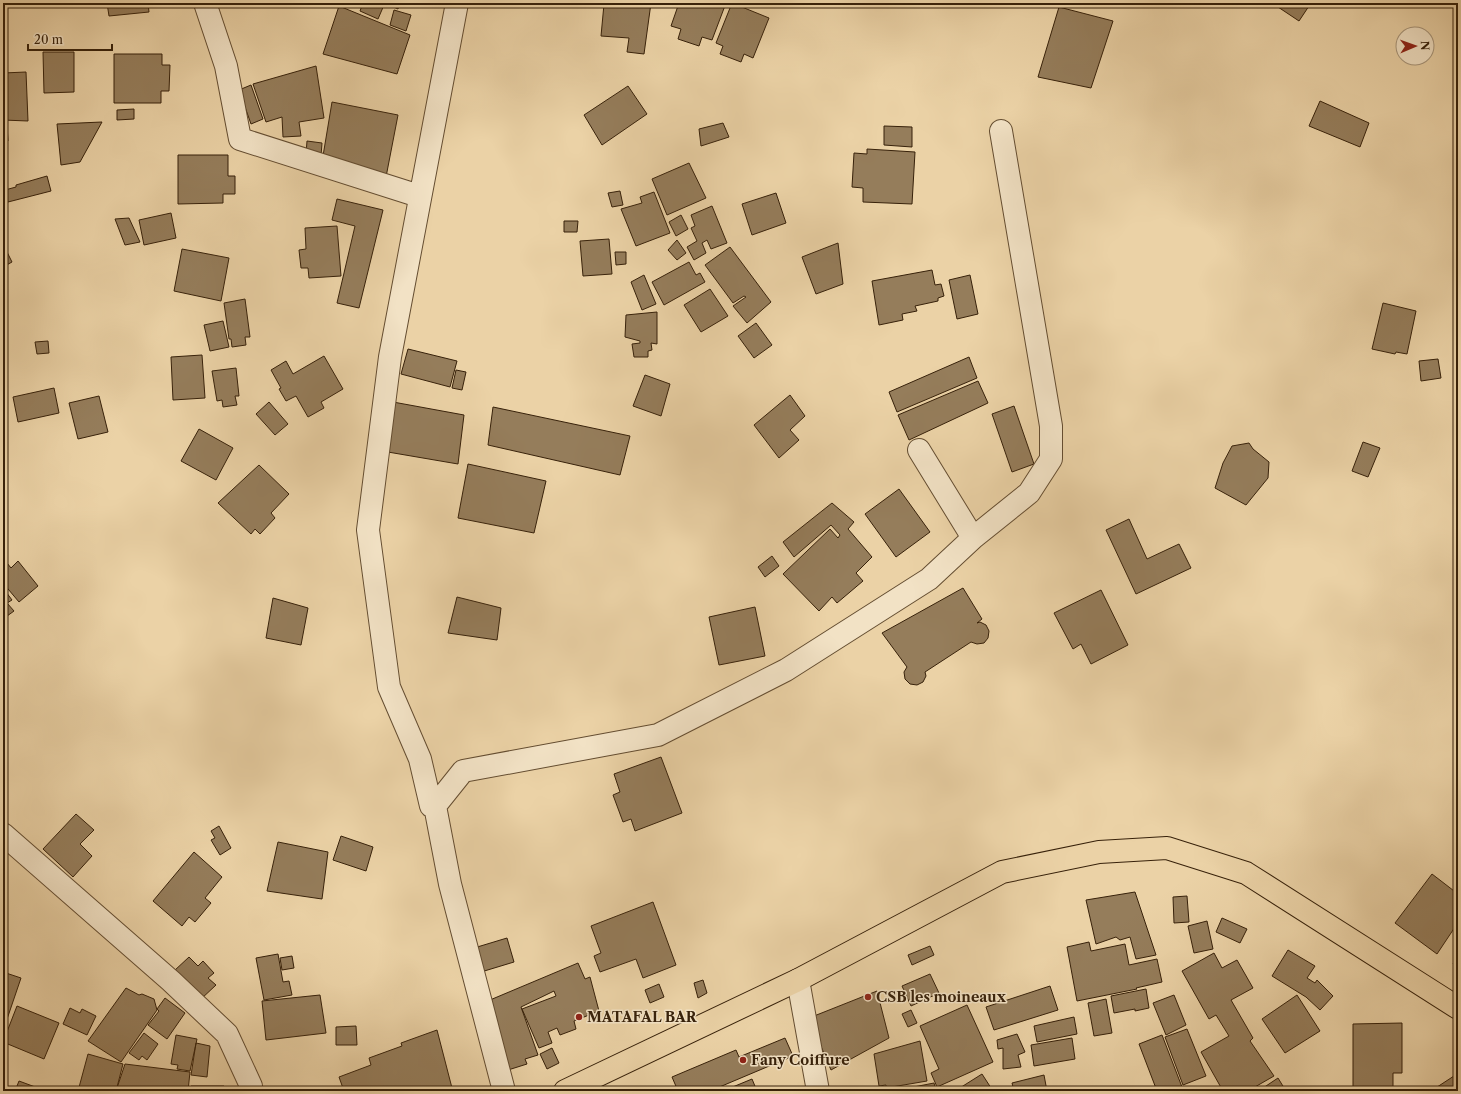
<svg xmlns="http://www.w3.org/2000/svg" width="1461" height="1094" font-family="'Libre Caslon Text',serif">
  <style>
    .building { fill: #957d5b; stroke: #37210a }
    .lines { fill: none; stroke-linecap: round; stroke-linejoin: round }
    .minor-casing { stroke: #644d31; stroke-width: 24 }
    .major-casing { stroke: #37210a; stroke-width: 24 }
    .minor { stroke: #f2e2c5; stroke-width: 22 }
    .major { stroke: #ebd2a6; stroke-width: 22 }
    .poi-dot { fill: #8f2418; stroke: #f2e2c5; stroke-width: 1.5 }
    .labels { text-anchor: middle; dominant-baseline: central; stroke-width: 3; stroke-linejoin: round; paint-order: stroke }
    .poi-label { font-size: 14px; font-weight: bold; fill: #37210a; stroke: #f2e2c5; text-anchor: start }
  </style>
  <rect width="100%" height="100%" fill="#ebd2a6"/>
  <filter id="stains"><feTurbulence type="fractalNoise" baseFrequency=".005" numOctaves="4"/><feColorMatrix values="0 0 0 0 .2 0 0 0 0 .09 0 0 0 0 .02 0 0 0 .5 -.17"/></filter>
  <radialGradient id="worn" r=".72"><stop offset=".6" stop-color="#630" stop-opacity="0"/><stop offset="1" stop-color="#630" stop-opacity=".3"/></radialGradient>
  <path class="building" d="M107,3H148L149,12L109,16Z
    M363,3H379L384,5L378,19L360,11Z
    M385,3H400L398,9Z
    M602,3H651L644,54L627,52L629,38L601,36L604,4Z
    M679,3H726L712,40L702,37L699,46L678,39L681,29L671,26Z
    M732,3L769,18L753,58L744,54L741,62L720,54L723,46L716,43Z
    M1272,3H1311L1299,21Z
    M339,6L410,35L397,74L323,54Z
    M1059,7L1113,21L1091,88L1038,77Z
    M394,10L411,15L406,31L390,25Z
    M43,52H74V92L44,93Z
    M114,54H162V65H170L169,91H161V103H114Z
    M316,66L324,118L299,122L301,136L283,137L282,117L266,122L253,84Z
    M26,72L28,121L3,120V73Z
    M251,85L263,119L251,124L239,90Z
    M628,86L647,114L602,145L584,115Z
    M1320,101L1369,123L1360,147L1309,126Z
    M332,102L398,115L386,177L322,162Z
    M134,109V119L117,120V110Z
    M102,122L80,162L61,165L57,124Z
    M723,123L729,137L701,146L699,129Z
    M7,125L8,141L3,142V126Z
    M884,126L912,127V147L884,145Z
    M307,141L322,143L321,156L306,154Z
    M867,149L915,152L912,204L863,202V188L852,187L854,153L867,154Z
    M178,155H228V176H235V194H223V203L178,204Z
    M689,163L706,198L667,215L652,179Z
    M47,176L51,191L8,202L5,190L16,187V185Z
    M3,186L7,206L3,207Z
    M620,191L623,205L612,207L608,193Z
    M654,192L670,233L636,246L621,209L642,203L640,197Z
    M776,193L786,223L752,235L742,204Z
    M337,199L383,210L359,308L337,303L355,226L332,220Z
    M712,206L727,243L711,249L707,240L702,243L706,253L694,260L687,247L697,241L691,228L695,226L691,215Z
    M171,213L176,238L144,245L139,220Z
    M681,215L688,229L676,236L669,222Z
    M129,218L140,242L125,245L115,219Z
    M564,221H578L577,232H564Z
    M337,226L341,276L309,278L308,268H301L299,250L306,249L305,228Z
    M609,239L612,274L583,276L580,241Z
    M677,240L686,253L677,260L668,250Z
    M838,243L843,284L816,294L802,257Z
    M3,244L12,262L3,267Z
    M730,247L771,302L747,323L733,306L746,297L744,296L733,303L705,265Z
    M182,249L229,258L221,301L174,291Z
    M615,252H626V264L616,265Z
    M689,262L696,275L700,273L705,282L664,305L652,282Z
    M932,270L935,285L941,284L944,296L938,298V301L915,306L917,311L902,314L903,320L879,325L872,281Z
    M644,275L656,304L642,310L631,282Z
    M970,275L978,314L957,319L949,280Z
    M710,289L728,316L701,332L684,305Z
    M245,299L250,337H245L246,345L232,347L231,339H229L224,303Z
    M1383,303L1416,311L1407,354L1396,352L1395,354L1372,349Z
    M657,312V344L651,343L652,350L648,351V357H634L632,344L640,343V341L625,337L626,315Z
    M223,321L229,347L210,351L204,325Z
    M756,323L772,345L754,358L738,336Z
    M48,341L49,353L37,354L35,342Z
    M408,349L457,361L450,387L401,374Z
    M202,355L205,398L173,400L171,357Z
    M324,356L343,389L321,402L324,408L308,417L296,396L286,401L279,389L281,388L271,370L286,361L293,374Z
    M969,357L977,378L897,412L889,392Z
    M1438,359L1441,378L1421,381L1419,361Z
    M236,368L239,396H235L237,405L223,407L222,400L217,401L212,371Z
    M456,370L466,372L462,390L452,388Z
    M645,375L670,384L661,416L633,406Z
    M978,381L988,403L909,440L898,415Z
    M54,388L59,413L18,422L13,397Z
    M790,395L805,416L790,430L799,440L779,458L754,425Z
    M99,396L108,432L78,439L69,403Z
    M269,402L288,424L275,435L256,414Z
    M393,402L464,415L458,464L382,451Z
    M1014,406L1034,464L1012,472L992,414Z
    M493,407L630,436L620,475L488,445Z
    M199,429L233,448L216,480L181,461Z
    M1363,442L1380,448L1368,477L1352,471Z
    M1249,443L1253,449L1269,462L1268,478L1246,505L1215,488L1223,463L1232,446Z
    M468,464L546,481L534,533L458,518Z
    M259,465L289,494L271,513L275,518L260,534L255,529L251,534L218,503Z
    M899,489L930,532L896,557L865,514Z
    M832,503L854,522L848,529L872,557L856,573L863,581L837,603L832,597L819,611L783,574L830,529L838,538L840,535L831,525L794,557L783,542Z
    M1129,519L1147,559L1179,544L1191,568L1136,594L1106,530Z
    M772,556L779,566L765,577L758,567Z
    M18,561L38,586L19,602L3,583V566L7,563L11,568Z
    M3,588L12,600L7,603L14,611L3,619Z
    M963,588L982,619L977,623L980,622L986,625L989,631L988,638L984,643L977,644L971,642L925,672L926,676L923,682L917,685L910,684L905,679L904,672L907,667L882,633Z
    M1101,590L1128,645L1091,664L1081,644L1073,649L1054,613Z
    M457,597L501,608L497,640L448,633Z
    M273,598L308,608L301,645L266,638Z
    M755,607L765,656L719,665L709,617Z
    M661,757L682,813L635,831L631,819L623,822L613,795L620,792L614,774Z
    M76,814L94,830L80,844L92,856L73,877L43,849Z
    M219,826L231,848L220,855L211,840L215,838L211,831Z
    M341,836L373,847L366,871L333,860Z
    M278,842L328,852L322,899L267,891Z
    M194,852L222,877L205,898L211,903L195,922L189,917L182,926L153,901Z
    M1432,874L1458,894V930L1455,927L1437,954L1395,923Z
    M1135,892L1156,955L1136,959L1130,937L1120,940L1116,937L1096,944L1086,900Z
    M1187,896L1189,922L1174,923L1173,897Z
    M653,902L676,965L643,978L636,959L600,972L594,956L601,953L591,926Z
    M1222,918L1247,929L1240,943L1216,932Z
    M1207,921L1213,949L1194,953L1188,926Z
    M507,938L514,962L481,972L474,948Z
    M1089,942L1091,951L1125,944L1129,965L1157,959L1162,982L1136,988L1137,989L1077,1001L1067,947Z
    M930,946L934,955L912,965L908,955Z
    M1288,950L1315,966L1307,978L1315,983L1317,980L1333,996L1320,1010L1306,997L1272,976Z
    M1214,953L1222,968L1237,960L1253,988L1231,1000L1253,1038L1250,1041L1274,1076L1248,1091H1223L1201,1052L1229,1036L1216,1015L1209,1019L1182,971Z
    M278,954L283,982L289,981L292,995L264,1000L256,958Z
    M292,956L294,968L282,970L280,958Z
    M1458,956V966L1453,964Z
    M189,957L198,966L203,961L214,973L208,978L216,985L200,1000L174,971Z
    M578,963L585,979L590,977L599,1011L574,1021L576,1029L560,1035L557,1028L548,1032L552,1043L539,1048L522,1009L556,996L554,991L521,1007L538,1055L525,1059L527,1064L508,1070L490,1000Z
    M3,972L21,978L3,1031Z
    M930,974L939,993L911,1006L902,986Z
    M703,980L707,993L698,998L694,983Z
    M659,984L664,997L650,1003L645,990Z
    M1050,986L1058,1010L994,1030L986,1007Z
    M126,988L139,995L142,994L154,999L157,1010L121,1062L88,1041Z
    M1146,989L1149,1008L1135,1011V1009L1114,1013L1111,996Z
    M877,991L889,1038L831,1070L809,1018Z
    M320,995L326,1033L266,1040L262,1001Z
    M1174,995L1186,1025L1166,1035L1153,1003Z
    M1297,995L1320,1031L1285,1053L1262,1019Z
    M165,998L185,1013L167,1039L148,1025L159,1011L157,1009Z
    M1106,999L1112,1033L1094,1036L1088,1003Z
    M967,1005L993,1062L937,1087L931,1073L939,1069L920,1026Z
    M17,1006L59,1023L44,1059L3,1042Z
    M70,1008L80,1013L82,1009L96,1016L87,1035L63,1024Z
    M911,1010L917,1023L908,1027L902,1014Z
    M1074,1017L1077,1034L1037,1042L1034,1026Z
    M1402,1023V1073H1393V1087H1353V1024Z
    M356,1026L357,1045H336V1027Z
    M1187,1029L1206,1076L1183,1085L1165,1037Z
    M437,1030L452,1088L445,1091H344L339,1077L371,1065L369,1058L402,1046L401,1043Z
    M144,1033L158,1044L147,1060L142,1056L139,1060L129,1053Z
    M1017,1034L1025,1052L1018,1055L1021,1067L1003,1069V1048L998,1049L997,1040Z
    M176,1035L197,1039L190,1071L177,1069L178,1065L171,1064Z
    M1162,1035L1182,1087L1172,1091H1157L1139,1044Z
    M785,1038L793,1056L710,1091H678L672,1077L736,1050L739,1057Z
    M1072,1038L1075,1059L1034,1066L1031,1045Z
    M920,1041L927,1081L886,1088V1085L879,1086L874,1054Z
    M196,1043L210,1046L207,1077L191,1075Z
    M552,1048L559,1063L547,1069L540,1054Z
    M88,1054L123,1064L116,1091H78Z
    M125,1064L190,1072L188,1091H116Z
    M982,1074L993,1091H955Z
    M1457,1074L1458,1091H1431Z
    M1044,1075L1047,1091H1014L1012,1083Z
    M1278,1078L1286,1091H1265L1263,1088Z
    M752,1079L757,1091H723Z
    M19,1081L46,1091H15Z
    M934,1083L936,1091H893Z
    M191,1086H224V1091H191Z
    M885,1088L886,1091H871Z"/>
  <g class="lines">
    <defs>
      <path id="minor" d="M205,3L226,66L240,139L419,196
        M457,3L390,357L368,530L389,687L420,759L431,806H435L450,884L504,1091
        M919,450L973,538
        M435,806L463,771L658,735L786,670L929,579L973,538L1029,493L1051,459V426L1001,131
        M3,834L171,981L227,1034L251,1086V1091
        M798,980L818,1091"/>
      <path id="major" d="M565,1091L798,980L1002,872L1099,852L1167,848L1246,873L1458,1008"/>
    </defs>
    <use href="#minor" class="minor-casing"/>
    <use href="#major" class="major-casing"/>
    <use href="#minor" class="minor"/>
    <use href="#major" class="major"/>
  </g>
  <g class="poi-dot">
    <circle cx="868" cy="997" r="4"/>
    <circle cx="579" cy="1017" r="4"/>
    <circle cx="743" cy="1060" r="4"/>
  </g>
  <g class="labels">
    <g class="poi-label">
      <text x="876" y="997">CSB les moineaux</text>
      <text x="587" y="1017">MATAFAL BAR</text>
      <text x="751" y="1060">Fany Coiffure</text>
    </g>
  </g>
  <rect width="1461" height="1094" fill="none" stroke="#ebd2a6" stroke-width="16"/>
  <rect x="4" y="4" width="1453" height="1086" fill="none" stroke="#37210a" stroke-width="2"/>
  <rect x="8" y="8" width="1445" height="1078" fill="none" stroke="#37210a"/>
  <g transform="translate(1415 46) rotate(88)"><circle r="19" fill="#f2e2c5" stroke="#a7957a"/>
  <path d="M0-3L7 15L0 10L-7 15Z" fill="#8f2418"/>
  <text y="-6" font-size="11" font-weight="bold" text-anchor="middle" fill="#37210a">N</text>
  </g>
  <path d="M28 44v6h84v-6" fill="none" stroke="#37210a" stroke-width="2"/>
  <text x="34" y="44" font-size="12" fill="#37210a" stroke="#f2e2c5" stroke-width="3" paint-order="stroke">20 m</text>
  <rect width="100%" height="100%" filter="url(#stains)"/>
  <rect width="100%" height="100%" fill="url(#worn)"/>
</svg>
